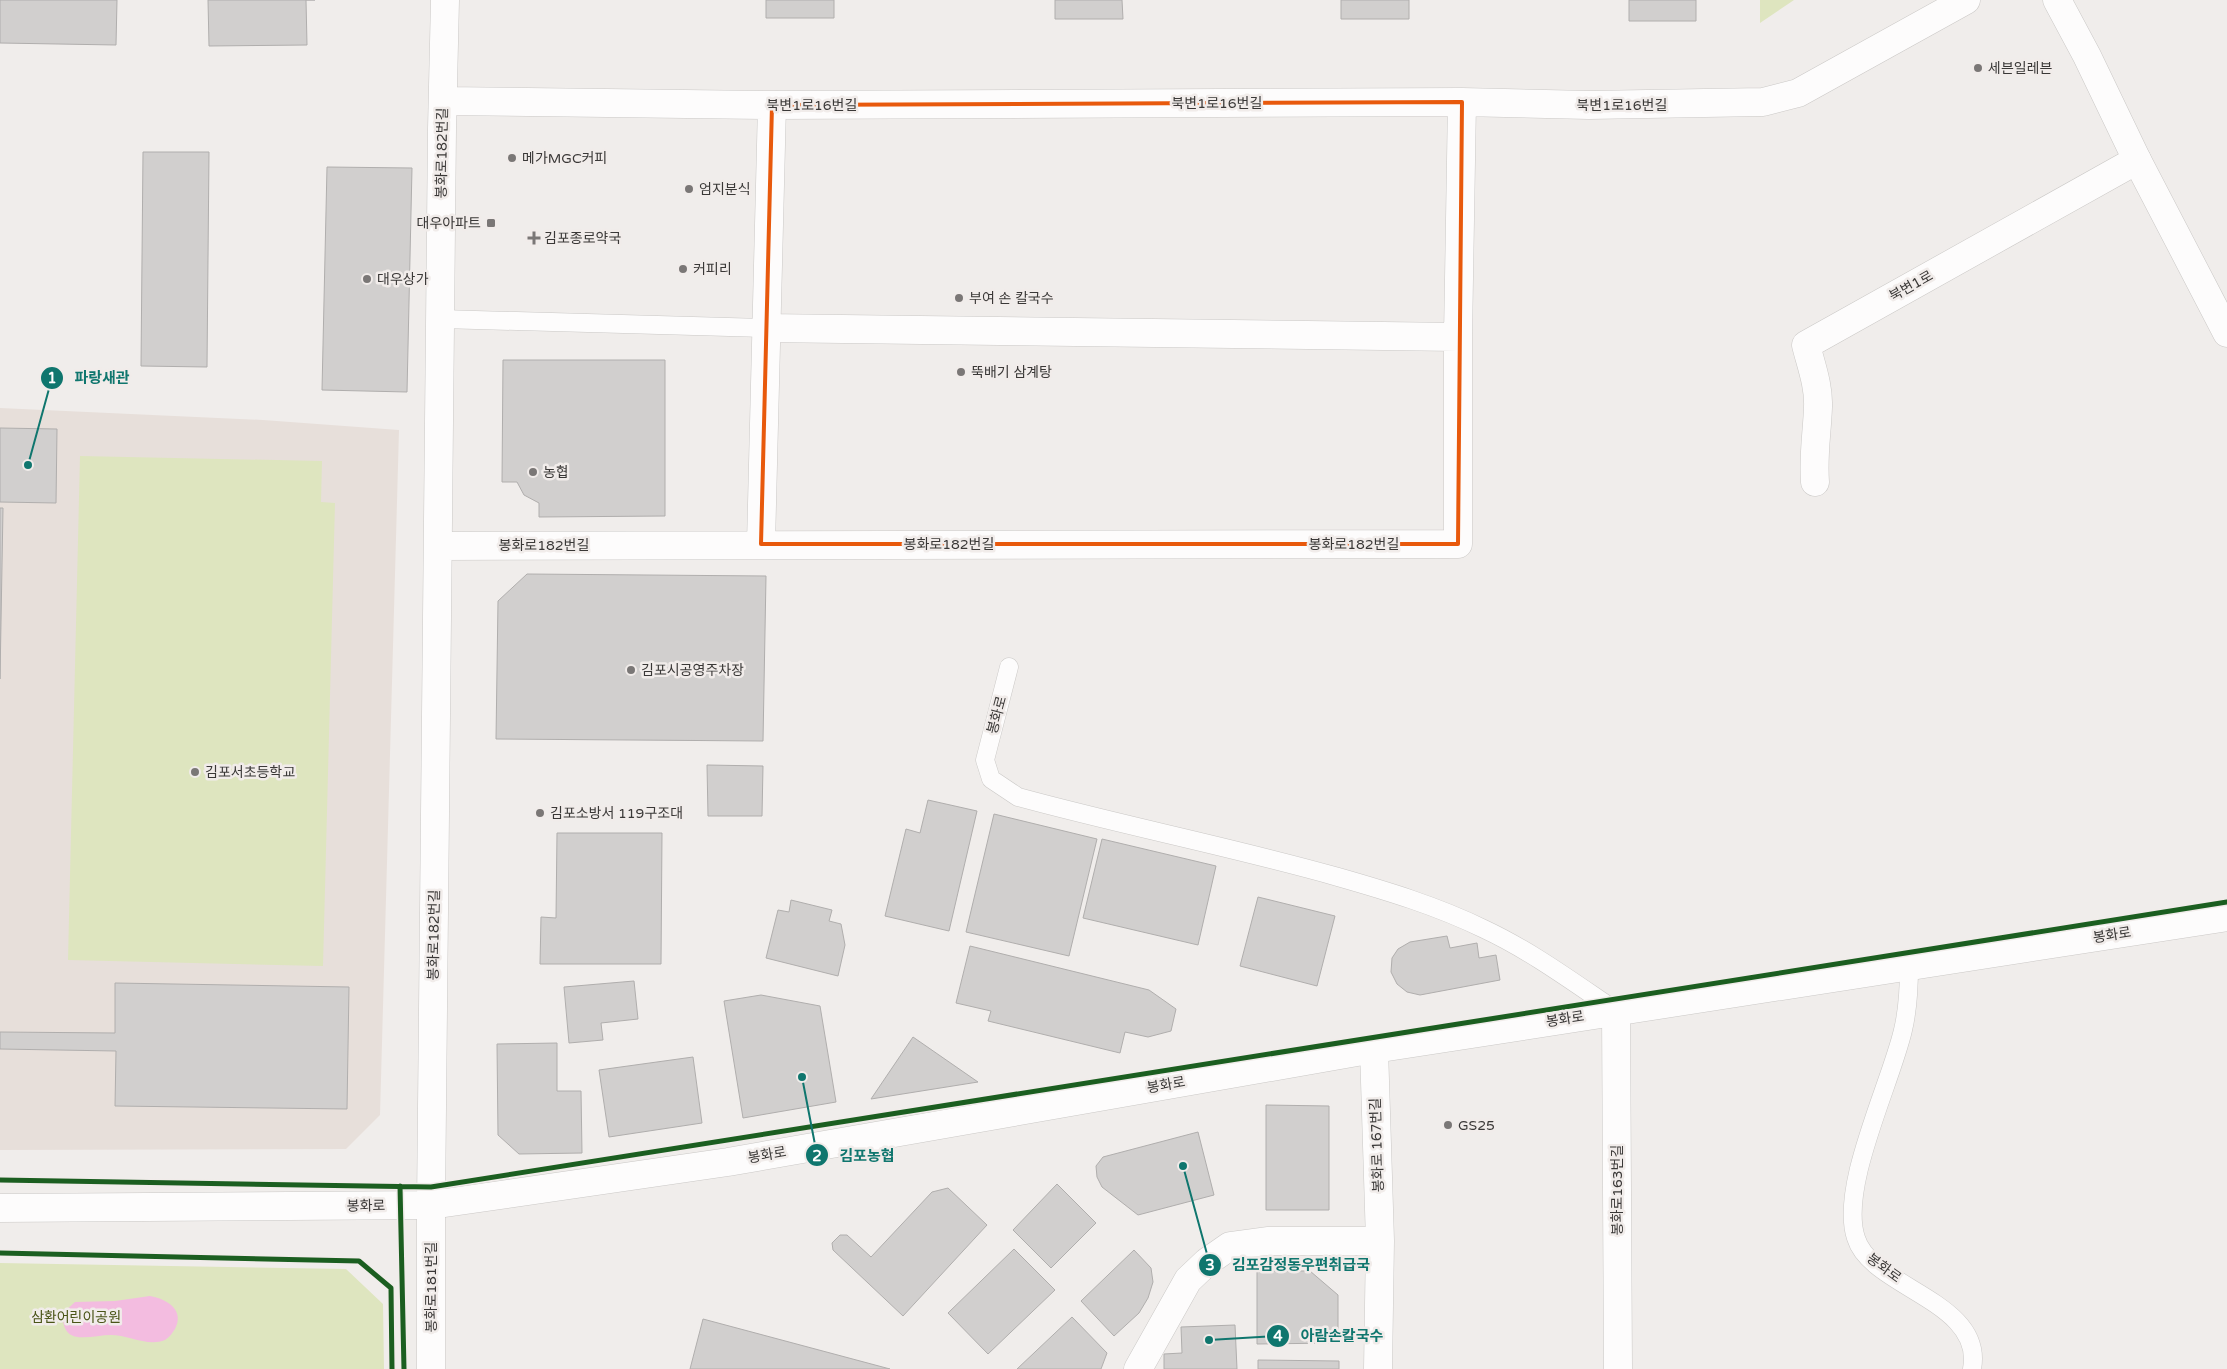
<svg xmlns="http://www.w3.org/2000/svg" width="2227" height="1369" font-family="'Varela Round','Noto Sans KR',sans-serif">
  <style>
    .built { fill: #e7dfda }
    .green { fill: #dee5bf }
    .water { fill: #f3bce0 }
    .building { fill: #d1cfce; stroke: #b0aead }
    .lines { fill: none; stroke-linecap: round; stroke-linejoin: round }
    .service-casing { stroke: #cac8c6; stroke-width: 19 }
    .minor-casing { stroke: #cac8c6; stroke-width: 29 }
    .tertiary-casing { stroke: #cac8c6; stroke-width: 29 }
    .service { stroke: #fdfcfc; stroke-width: 18 }
    .minor { stroke: #fdfcfc; stroke-width: 28 }
    .tertiary { stroke: #fdfcfc; stroke-width: 28 }
    .cycleway-casing { stroke: #f1ecea; stroke-width: 8 }
    .cycleway { stroke: #1b5e20; stroke-width: 5 }
    .marked { fill: none; stroke: #e8590c; stroke-width: 4; stroke-linejoin: round }
    .poi-dot { fill: #7a7776; stroke: #f1ecea; stroke-width: 2 }
    .labels { text-anchor: middle; dominant-baseline: central; stroke-width: 5; stroke-linejoin: round; paint-order: stroke }
    .poi-label { font-size: 14px; fill: #3a3837; stroke: #f1ecea; text-anchor: start }
    .street-label { font-size: 14px; fill: #3a3837; stroke: #f1ecea }
    .park-label { font-size: 14px; fill: #4a5417; stroke: #f1ecea }
    .leader { fill: none; stroke: #0f766e; stroke-width: 2 }
    .callout-dot { fill: #0f766e; stroke: #f1ecea; stroke-width: 2 }
    .mark-label { font-size: 15px; text-anchor: middle; font-weight: bold; fill: #fff }
    .callout-label { font-size: 15px; text-anchor: middle; font-weight: bold; fill: #0f766e; stroke: #f1ecea; stroke-width: 5; stroke-linejoin: round; paint-order: stroke }
  </style>
  <rect width="100%" height="100%" fill="#f0edeb"/>
  <path class="built" d="M0,408L263,420L399,430L380,1115L346,1149L0,1150Z"/>
  <path class="green" d="M1760,0H1794L1760,23Z
    M80,456L322,461L321,502L335,503L323,966L68,960Z
    M0,1263L346,1269L383,1304L384,1369H0Z"/>
  <path class="water" d="M150,1296C167,1299 185,1310 175,1329C172,1333 170,1337 165,1340C148,1347 128,1335 111,1335C91,1335 61,1348 63,1313L75,1302L115,1301Z"/>
  <path class="building" d="M0,0H117L116,45L0,43Z
    M208,0H315H306L307,45L209,46Z
    M766,0H834V18H766Z
    M1055,0H1122L1123,19H1055Z
    M1341,0H1409V19H1341Z
    M1629,0H1696V21H1629Z
    M143,152H209L207,367L141,366Z
    M327,167L412,168L407,392L322,390Z
    M503,360H665V516L539,517V503L524,495L517,482H502Z
    M0,428L57,429L56,503L0,502Z
    M0,508H3L0,679Z
    M527,574L766,576L763,741L496,739L498,601Z
    M707,765L763,766L762,816H708Z
    M928,800L977,811L949,931L885,916L906,829L920,833Z
    M994,814L1097,839L1069,956L966,932Z
    M557,833H662L661,964H540L541,917L556,918Z
    M1102,839L1216,866L1198,945L1083,918Z
    M1258,897L1335,916L1317,986L1240,966Z
    M791,900L832,910L829,921L841,924L845,945L838,976L766,958L778,910L789,912Z
    M1447,936L1450,948L1477,943L1479,958L1496,955L1500,980L1420,995L1407,992L1397,984L1391,972L1392,958L1398,949L1410,942Z
    M970,946L1149,990L1176,1009L1171,1031L1148,1037L1125,1032L1120,1053L988,1021L991,1011L956,1003Z
    M634,981L638,1019L601,1023L603,1040L569,1043L564,987Z
    M115,983L349,987L347,1109L115,1106L116,1051L0,1049V1032L115,1033Z
    M761,995L820,1006L836,1102L743,1118L724,1001Z
    M913,1037L978,1082L871,1099Z
    M557,1043V1091H581L582,1153L519,1154L498,1135L497,1044Z
    M693,1057L702,1123L609,1137L599,1070Z
    M1266,1105L1329,1106V1210H1266Z
    M1198,1132L1214,1195L1138,1215L1102,1187L1097,1177L1096,1166L1103,1157Z
    M1057,1184L1096,1223L1051,1268L1013,1230Z
    M948,1188L987,1225L903,1316L833,1250L832,1243L840,1235H847L871,1257L932,1192Z
    M1014,1249L1055,1290L988,1354L948,1313Z
    M1134,1250L1151,1268L1153,1282L1148,1298L1139,1313L1114,1336L1081,1301Z
    M1257,1271H1310L1338,1295V1343L1257,1344Z
    M1072,1317L1107,1353L1101,1369H1017Z
    M703,1319L890,1369H690Z
    M1235,1325L1237,1369H1164V1354L1182,1353L1181,1327Z
    M1258,1360L1339,1361V1369H1258Z"/>
  <g class="lines">
    <defs>
      <path id="service" d="M441,319L765,328
        M1009,667L985,760L991,779L1018,797C1124,826 1232,847 1338,877C1387,891 1437,906 1484,929C1531,951 1573,982 1616,1011
        M1909,966C1909,987 1908,1009 1903,1030C1891,1083 1839,1187 1856,1238C1871,1288 1985,1301 1972,1369"/>
      <path id="minor" d="M443,101L772,105L1462,102L1589,105L1763,102L1798,93L1966,0
        M765,328L1458,337
        M1815,482C1813,454 1817,434 1818,407C1819,386 1811,365 1806,345L2137,160
        M761,544L772,105
        M439,546L1458,544V337L1462,102
        M1616,1011L1618,1369
        M1374,1049L1380,1241L1378,1369
        M431,1369V1205L442,129L445,0
        M1138,1369L1188,1280L1207,1262L1230,1246L1267,1241H1380"/>
      <path id="tertiary" d="M2057,0L2087,56L2137,160L2227,333
        M0,1208L431,1205L728,1162L1374,1049L2227,917"/>
    </defs>
    <use href="#service" class="service-casing"/>
    <use href="#minor" class="minor-casing"/>
    <use href="#tertiary" class="tertiary-casing"/>
    <use href="#service" class="service"/>
    <use href="#minor" class="minor"/>
    <use href="#tertiary" class="tertiary"/>
    <defs>
      <path id="cycleway" d="M0,1180L431,1187L2227,902
        M400,1186L404,1369
        M0,1253L359,1261L391,1288L392,1369"/>
    </defs>
    <use href="#cycleway" class="cycleway-casing"/>
    <use href="#cycleway" class="cycleway"/>
  </g>
  <path class="marked" d="M1462,102L1458,544H761L772,105Z"/>
  <g class="poi-dot">
    <circle cx="1978" cy="68" r="5"/>
    <circle cx="512" cy="158" r="5"/>
    <circle cx="689" cy="189" r="5"/>
    <rect x="486" y="218" width="10" height="10" rx="2.5"/>
    <path d="M531.5 230.5h5v5h5v5h-5v5h-5v-5h-5v-5h5z"/>
    <circle cx="683" cy="269" r="5"/>
    <circle cx="367" cy="279" r="5"/>
    <circle cx="959" cy="298" r="5"/>
    <circle cx="961" cy="372" r="5"/>
    <circle cx="533" cy="472" r="5"/>
    <circle cx="631" cy="670" r="5"/>
    <circle cx="195" cy="772" r="5"/>
    <circle cx="540" cy="813" r="5"/>
    <circle cx="1448" cy="1125" r="5"/>
  </g>
  <g class="labels">
    <g class="poi-label">
      <text x="1988" y="68">세븐일레븐</text>
      <text x="522" y="158">메가MGC커피</text>
      <text x="699" y="189">엄지분식</text>
      <text x="481" y="223" text-anchor="end">대우아파트</text>
      <text x="544" y="238">김포종로약국</text>
      <text x="693" y="269">커피리</text>
      <text x="377" y="279">대우상가</text>
      <text x="969" y="298">부여 손 칼국수</text>
      <text x="971" y="372">뚝배기 삼계탕</text>
      <text x="543" y="472">농협</text>
      <text x="641" y="670">김포시공영주차장</text>
      <text x="205" y="772">김포서초등학교</text>
      <text x="550" y="813">김포소방서 119구조대</text>
      <text x="1458" y="1125">GS25</text>
    </g>
    <g class="street-label">
      <text x="1217" y="103">북변1로16번길</text>
      <text x="812" y="105">북변1로16번길</text>
      <text x="1622" y="105">북변1로16번길</text>
      <text transform="translate(442 153) rotate(-89)">봉화로182번길</text>
      <text transform="translate(1911 286) rotate(-29)">북변1로</text>
      <text x="949" y="544">봉화로182번길</text>
      <text x="1354" y="544">봉화로182번길</text>
      <text x="544" y="545">봉화로182번길</text>
      <text transform="translate(997 715) rotate(-75)">봉화로</text>
      <text transform="translate(434 935) rotate(-89)">봉화로182번길</text>
      <text transform="translate(2112 935) rotate(-9)">봉화로</text>
      <text transform="translate(1565 1019) rotate(-9)">봉화로</text>
      <text transform="translate(1166 1085) rotate(-10)">봉화로</text>
      <text transform="translate(1377 1145) rotate(-92)">봉화로 167번길</text>
      <text transform="translate(767 1155) rotate(-10)">봉화로</text>
      <text transform="translate(1617 1190) rotate(-90)">봉화로163번길</text>
      <text transform="translate(366 1206) rotate(-1)">봉화로</text>
      <text transform="translate(1884 1268) rotate(36)">봉화로</text>
      <text transform="translate(431 1287) rotate(-90)">봉화로181번길</text>
    </g>
    <g class="park-label">
      <text x="76" y="1317">삼환어린이공원</text>
    </g>
  </g>
  <path class="leader" d="M28 465L52 378M802 1077L817 1155M1183 1166L1210 1265M1209 1340L1278 1336"/>
  <g class="callout-dot">
    <circle cx="28" cy="465" r="5"/>
    <circle cx="802" cy="1077" r="5"/>
    <circle cx="1183" cy="1166" r="5"/>
    <circle cx="1209" cy="1340" r="5"/>
    <circle cx="52" cy="378" r="12"/>
    <circle cx="817" cy="1155" r="12"/>
    <circle cx="1210" cy="1265" r="12"/>
    <circle cx="1278" cy="1336" r="12"/>
  </g>
  <g class="mark-label">
    <text x="52" y="383">1</text>
    <text x="817" y="1161">2</text>
    <text x="1210" y="1270">3</text>
    <text x="1278" y="1341">4</text>
  </g>
  <g class="callout-label">
    <text x="102" y="383">파랑새관</text>
    <text x="867" y="1161">김포농협</text>
    <text x="1301" y="1270">김포감정동우편취급국</text>
    <text x="1342" y="1341">아람손칼국수</text>
  </g>
</svg>
